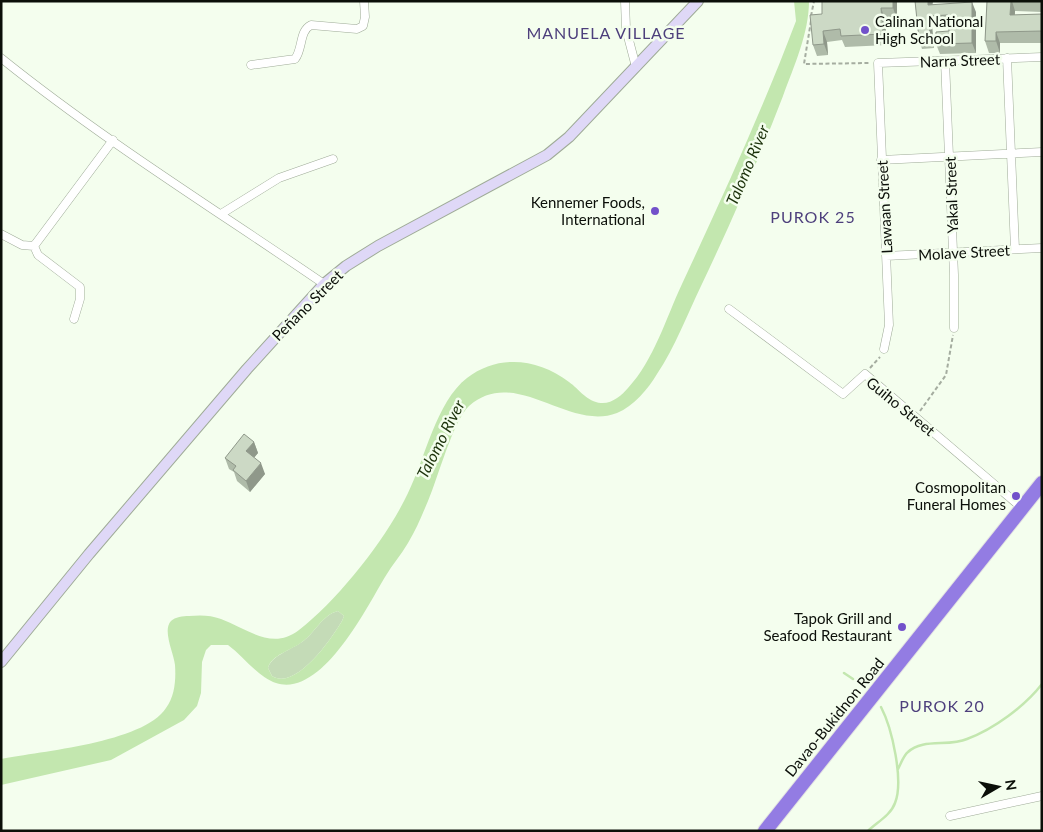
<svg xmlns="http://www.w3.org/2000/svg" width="1043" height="832" font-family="Lato,sans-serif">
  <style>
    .green { fill: #c4dbb7 }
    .water { fill: #c3e7af; fill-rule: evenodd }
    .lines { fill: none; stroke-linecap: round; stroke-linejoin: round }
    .stream { stroke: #c3e7af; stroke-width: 2.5 }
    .street-casing { stroke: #9fab98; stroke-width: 9 }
    .secondary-casing { stroke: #9fab98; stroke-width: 12 }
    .highway-casing { stroke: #e2e2e1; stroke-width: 16 }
    .path { stroke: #a5ada0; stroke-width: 2; stroke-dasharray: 4 2.5; stroke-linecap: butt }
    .street { stroke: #fff; stroke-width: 8 }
    .secondary { stroke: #dfd8f7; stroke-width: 10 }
    .highway { stroke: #937ce3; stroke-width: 14 }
    .wall { fill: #afbba9 }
    .shaded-wall { fill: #8f988a }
    .building { fill: #ccd9c5; stroke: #8f988a }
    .poi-dot { fill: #7251ca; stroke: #f4feee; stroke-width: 2 }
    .labels { text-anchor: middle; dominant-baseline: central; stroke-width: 5; stroke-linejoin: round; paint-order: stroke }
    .poi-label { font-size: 15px; fill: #0b0f09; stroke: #f4feee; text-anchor: end }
    .street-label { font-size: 15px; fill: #0b0f09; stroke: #f4feee }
    .neighbourhood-label { font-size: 16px; letter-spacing: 1px; fill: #4d3f7c; stroke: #f4feee }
    .water-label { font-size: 16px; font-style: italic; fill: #1b310a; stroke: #f4feee }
  </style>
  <rect width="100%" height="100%" fill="#f4feee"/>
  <path class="green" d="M338,611L344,616L342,621C332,638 296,691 272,676L268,668C271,656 292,649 302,642C315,633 322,615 338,611Z"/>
  <path class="water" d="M794,1H809C809,33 794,66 783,96C758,161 731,223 701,286C687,315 675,347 657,374C648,389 634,406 617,413C568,432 515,365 469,406C453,421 438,478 428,501C422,515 416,530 408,543C401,555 392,565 385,577C367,607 322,698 276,683C258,677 243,656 228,645H211L206,650L202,662L201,693L197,706L184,720L111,760L1,785V759C41,751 143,743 166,708C175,696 176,679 175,665C174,654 162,630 171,621C175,617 183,616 189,616C200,615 211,615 221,619C248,629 272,651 299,630C338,600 387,538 408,493C425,459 436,402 467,378C498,354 538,358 569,382C579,389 587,402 601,403C612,404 622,395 628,388C654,360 666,318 682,284C722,198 762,111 796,21ZM338,611L344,616L342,621C332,638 296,691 272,676L268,668C271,655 292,650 302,642C315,633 322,615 338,611Z"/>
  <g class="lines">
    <path class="stream" d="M844,673L853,679
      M898,769C901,764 903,756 908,752C922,738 949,747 967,739C994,729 1025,706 1042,684
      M868,831C876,823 891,815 895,803C904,781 892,728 881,707"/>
    <defs>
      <path id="street" d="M625,1L626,29L636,67
        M1,58C103,140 216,210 324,284
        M1007,58L1015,249
        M945,61L954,275V328
        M251,65L295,59C303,49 299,31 311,25L357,29L363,26L365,17L364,1
        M881,160L1042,152
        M221,214L279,178L333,159
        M1,234L22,245L34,246
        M34,246L113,140
        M34,246L38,255L80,287V299L74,319
        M886,256L1042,248
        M729,309L843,394L865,374L1022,508
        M884,349L889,325L878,63L1042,57
        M950,816L1042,796"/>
      <path id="secondary" d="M1,662L89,554L247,369L324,284L346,266L378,246L547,155L569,137L698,1"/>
      <path id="highway" d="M765,831L1042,483"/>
    </defs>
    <use href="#street" class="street-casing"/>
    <use href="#secondary" class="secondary-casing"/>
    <use href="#highway" class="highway-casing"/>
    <path class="path" d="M811,16L814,1
      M811,21L804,64L870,63
      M870,368L880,357
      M920,411L946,375L953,335"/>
    <use href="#street" class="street"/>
    <use href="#secondary" class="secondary"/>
    <use href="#highway" class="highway"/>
  </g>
  <path class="wall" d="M822,1H897V19H885L887,45L845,47L842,40L827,42L828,55L817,56L813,45L822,14Z
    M915,1H933L932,4L976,12V53L940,54L936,44L949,31V25L932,26L934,48L922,49L919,39Z
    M987,1H1042V12L1015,11V15L1042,14V43H1000V53H989L985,41Z
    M254,442L258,453L254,458L265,474L250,492L237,481L234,472L229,469L225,458Z"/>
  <path class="shaded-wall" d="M893,1H897V19L893,8Z
    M928,1H933L931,15L928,5Z
    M1011,1H1012L1015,11L1014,27L1010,15Z
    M972,2L976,12V53L972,43Z
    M881,8L885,19L887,45L883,34Z
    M929,16L932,26L934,48L930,38Z
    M823,31L827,42L828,55L824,44Z
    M996,32L1000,43V53L996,41Z
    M254,442L258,453L250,462L246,451Z
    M261,463L265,474L250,492L246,481Z"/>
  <path class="building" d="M822,1H893V8H881L883,34L841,36L840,29L823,31L824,44L813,45L810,15L822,14Z
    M915,1H928V5L972,2V43L936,44V32L949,31L948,15L929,16L930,38L919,39Z
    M987,1H1011L1010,15L1042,14V31L996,32V41H985Z
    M244,434L254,442L246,451L261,463L246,481L233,470L236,466L225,458Z"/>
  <g class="poi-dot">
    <circle cx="865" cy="30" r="5"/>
    <circle cx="655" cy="211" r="5"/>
    <circle cx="1016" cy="496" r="5"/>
    <circle cx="902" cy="627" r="5"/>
  </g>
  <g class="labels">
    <g class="poi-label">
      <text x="875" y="21" text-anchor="start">Calinan National<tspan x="875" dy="17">High School</tspan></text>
      <text x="645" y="202">Kennemer Foods,<tspan x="645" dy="17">International</tspan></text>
      <text x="1006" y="487">Cosmopolitan<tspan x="1006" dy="17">Funeral Homes</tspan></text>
      <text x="892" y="618">Tapok Grill and<tspan x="892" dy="17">Seafood Restaurant</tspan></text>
    </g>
    <g class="street-label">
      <text transform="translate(960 60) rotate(-2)">Narra Street</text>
      <text transform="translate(951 195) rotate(-92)">Yakal Street</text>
      <text transform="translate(884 207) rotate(-93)">Lawaan Street</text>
      <text transform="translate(964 252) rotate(-3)">Molave Street</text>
      <text transform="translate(307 305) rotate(-45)">Peñano Street</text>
      <text transform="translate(901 406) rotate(39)">Guiho Street</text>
      <text transform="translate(834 717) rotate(-51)">Davao-Bukidnon Road</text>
    </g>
    <g class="neighbourhood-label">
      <text x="606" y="32">MANUELA VILLAGE</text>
      <text x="813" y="216">PUROK 25</text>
      <text x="942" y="705">PUROK 20</text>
    </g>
    <g class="water-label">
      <text transform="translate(747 165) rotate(-67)">Talomo River</text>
      <text transform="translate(440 439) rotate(-63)">Talomo River</text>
    </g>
  </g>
  <rect width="1043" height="832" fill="none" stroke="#0b0f09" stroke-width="5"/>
  <g transform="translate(998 787) rotate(81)" stroke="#f4feee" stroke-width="4" paint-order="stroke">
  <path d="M0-4L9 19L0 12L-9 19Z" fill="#0b0f09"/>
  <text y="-8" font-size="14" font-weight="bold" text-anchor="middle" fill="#0b0f09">N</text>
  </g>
</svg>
